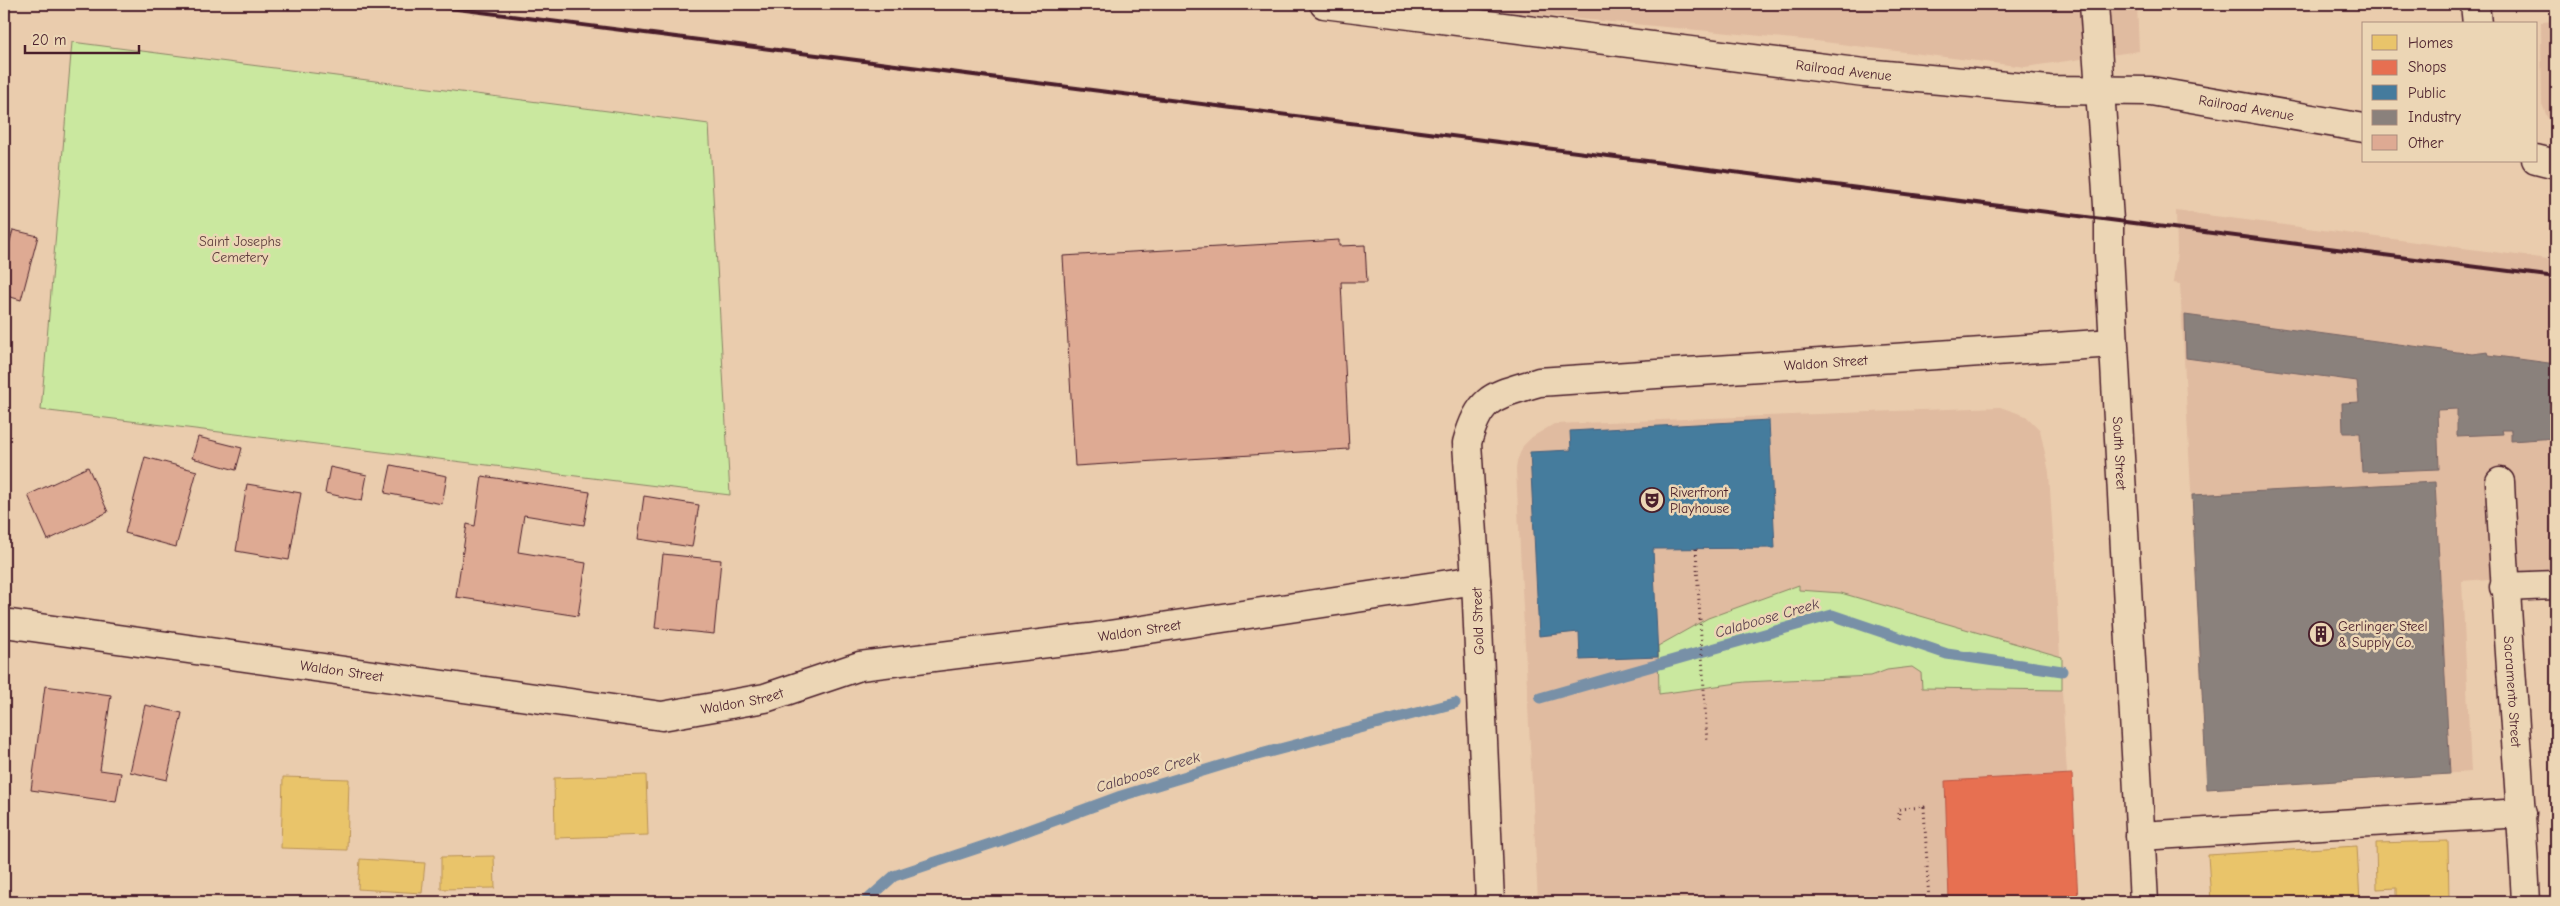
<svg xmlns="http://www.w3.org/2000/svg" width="2560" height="906" font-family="'Comic Neue',sans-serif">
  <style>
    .built { fill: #e0bba0 }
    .green { fill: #cae89f; stroke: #8a8465 }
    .homes { fill: #e9c46a; stroke: #b99257 }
    .shops { fill: #e76f51; stroke: #b85746 }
    .public { fill: #457b9d; stroke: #465f7b }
    .industry { fill: #8a817c; stroke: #776464 }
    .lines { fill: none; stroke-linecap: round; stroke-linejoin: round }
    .stream { stroke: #7890a7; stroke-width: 11 }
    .building { fill: #deaa93; stroke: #4a1f2b }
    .minor-casing { stroke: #4a1f2b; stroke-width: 31 }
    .path { stroke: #4a1f2b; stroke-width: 3; stroke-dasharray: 1 4; stroke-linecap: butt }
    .minor { stroke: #ecd6b5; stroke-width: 28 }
    .rail { stroke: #4a1f2b; stroke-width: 4 }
    .labels { text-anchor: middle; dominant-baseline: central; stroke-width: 5; stroke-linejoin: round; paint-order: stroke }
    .street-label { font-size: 14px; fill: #4a1f2b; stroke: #ecd6b5 }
    .park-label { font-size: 14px; fill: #5d3d3c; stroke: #ecd6b5 }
    .poi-label { font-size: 14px; fill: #4a1f2b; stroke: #ecd6b5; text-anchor: start }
    .water-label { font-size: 15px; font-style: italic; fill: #563b4a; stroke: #ecd6b5 }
  </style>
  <rect width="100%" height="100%" fill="#eaccad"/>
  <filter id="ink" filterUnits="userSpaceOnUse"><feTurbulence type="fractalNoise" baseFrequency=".02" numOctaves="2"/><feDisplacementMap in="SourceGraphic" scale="10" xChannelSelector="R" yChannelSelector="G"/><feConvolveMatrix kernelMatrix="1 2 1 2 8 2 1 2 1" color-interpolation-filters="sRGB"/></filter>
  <g filter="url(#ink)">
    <path class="built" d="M1446,4H2137L2139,51L2025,67L1816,41L1494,11Z
      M2556,21V124L2547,117L2542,104L2541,22Z
      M2176,211L2556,260V574L2462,581L2471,772L2207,789L2180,284L2173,283L2177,252Z
      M2000,407L2026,416L2040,430L2049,472L2067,774H2072L2078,902H1538L1516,470L1517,461L1523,446L1532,437L1554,424Z"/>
    <path class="green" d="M72,42L709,124L730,495L41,410Z
      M1799,585V590L1841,593L2062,657V690L1922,688L1921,673L1912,667L1887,670L1871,676L1745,682L1659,694L1658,646L1708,618Z"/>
    <path class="homes" d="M646,775L648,835L555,838L554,778Z
      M283,777L349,779L347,850L281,848Z
      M2448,841L2449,902H2401V897H2397V888L2377,889L2376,843Z
      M2357,846L2360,902H2211L2208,855Z
      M494,856L495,888L441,889V857Z
      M360,859L425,863L422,893L358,889Z"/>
    <path class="shops" d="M2072,774L2078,902H1939L1949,900L1945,781Z"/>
    <path class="public" d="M1769,420L1775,548L1653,549L1658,657L1580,660L1579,632L1539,636L1530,452L1571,450L1570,431Z"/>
    <path class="industry" d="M2185,315L2472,354L2488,352L2489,355L2556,364V438L2511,441V430H2502L2503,434L2457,436V409L2437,410L2439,469L2362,472L2360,433H2343L2342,403L2359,402L2357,381L2186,358Z
      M2435,482L2450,774L2207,789L2192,495Z"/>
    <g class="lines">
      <path class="stream" d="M1540,698L1832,615L1947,654L2062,671
        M865,902L894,876L996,842L1121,796L1242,759L1455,703"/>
    </g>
    <path class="building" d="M13,230L38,236L21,300L4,295V263Z
      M1339,240V246L1365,245L1367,282H1341L1349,449L1075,466L1063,256Z
      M198,437L242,448L236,470L192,458Z
      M145,457L197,471L176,547L125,533Z
      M391,465L447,476L442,504L385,493Z
      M88,467L108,512L48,540L28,495Z
      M330,467L367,475L362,501L325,493Z
      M482,476L590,492L584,525L524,515L518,552L586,563L578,616L456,597L467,524L475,526Z
      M247,484L301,493L289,560L236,551Z
      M644,496L699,505L692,547L638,539Z
      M663,554L721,560L714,634L655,628Z
      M45,686L111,695L100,770L121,773L116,802L31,790Z
      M145,705L182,713L167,780L130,772Z"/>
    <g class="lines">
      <defs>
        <g id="minor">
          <path id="s1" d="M1324,4L1864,73L2049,90L2151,91L2364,128"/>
          <path id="s2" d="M2094,4L2109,220V253L2144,902"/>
          <path d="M2475,4L2477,24"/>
          <path d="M2536,159L2556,164"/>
          <path id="s3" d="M2500,482C2506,622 2519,762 2526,902"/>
          <path d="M2504,587L2556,585"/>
          <path id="s4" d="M4,623L662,716L765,698L860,666L1089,638L1476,580"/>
          <path d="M2140,836L2522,813"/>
          <path id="s5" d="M1490,902L1476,580L1467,443C1480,394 1495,396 1539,382L2113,343"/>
        </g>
      </defs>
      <use href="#minor" class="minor-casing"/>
      <path class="path" d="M1696,549L1707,742
        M1899,819V809L1924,807L1929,902"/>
      <use href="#minor" class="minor"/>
      <path class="rail" d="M418,4L2556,277"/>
    </g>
  </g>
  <defs>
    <symbol id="theatre-ring" viewBox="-11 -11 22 22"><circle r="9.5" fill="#ecd6b5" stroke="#4a1f2b" stroke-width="1.5"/><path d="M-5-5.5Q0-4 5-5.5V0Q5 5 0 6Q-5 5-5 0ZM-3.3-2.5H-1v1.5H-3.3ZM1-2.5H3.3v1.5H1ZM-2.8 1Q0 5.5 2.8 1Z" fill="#4a1f2b"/></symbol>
    <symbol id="building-ring" viewBox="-11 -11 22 22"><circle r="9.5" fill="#ecd6b5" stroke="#4a1f2b" stroke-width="1.5"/><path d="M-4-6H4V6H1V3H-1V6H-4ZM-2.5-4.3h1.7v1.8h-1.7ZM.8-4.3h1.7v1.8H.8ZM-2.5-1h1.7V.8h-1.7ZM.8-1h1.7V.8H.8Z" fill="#4a1f2b"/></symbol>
  </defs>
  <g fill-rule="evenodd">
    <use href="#theatre-ring" x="1638" y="486" width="28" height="28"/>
    <use href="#building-ring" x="2307" y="620" width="28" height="28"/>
  </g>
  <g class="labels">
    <g class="street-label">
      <text stroke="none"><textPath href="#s1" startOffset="524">Railroad Avenue</textPath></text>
      <text stroke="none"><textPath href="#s1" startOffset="929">Railroad Avenue</textPath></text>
      <text stroke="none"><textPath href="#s5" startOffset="849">Waldon Street</textPath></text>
      <text stroke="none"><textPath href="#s2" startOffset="450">South Street</textPath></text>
      <text transform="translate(1478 621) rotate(-92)">Gold Street</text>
      <text stroke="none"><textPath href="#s4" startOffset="1151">Waldon Street</textPath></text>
      <text stroke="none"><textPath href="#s4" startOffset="341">Waldon Street</textPath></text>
      <text stroke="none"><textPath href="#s3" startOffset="210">Sacramento Street</textPath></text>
      <text stroke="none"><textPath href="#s4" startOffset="746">Waldon Street</textPath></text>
    </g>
    <g class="park-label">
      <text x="240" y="241">Saint Josephs<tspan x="240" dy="16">Cemetery</tspan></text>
    </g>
    <g class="poi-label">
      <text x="1670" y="492">Riverfront<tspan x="1670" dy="16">Playhouse</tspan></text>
      <text x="2338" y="626">Gerlinger Steel<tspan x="2338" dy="16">&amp; Supply Co.</tspan></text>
    </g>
    <g class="water-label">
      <text transform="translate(1767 618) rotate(-16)">Calaboose Creek</text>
      <text transform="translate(1148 772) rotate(-17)">Calaboose Creek</text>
    </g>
  </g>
  <rect width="2560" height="906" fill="none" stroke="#ecd6b5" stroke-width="20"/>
  <rect x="10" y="10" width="2540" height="886" fill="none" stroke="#4a1f2b" stroke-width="2" filter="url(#ink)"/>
  <rect x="2362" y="22" width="175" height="140" fill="#ecd6b5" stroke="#ab8d7e"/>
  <rect x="2372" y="35" width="25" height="15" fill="#e9c46a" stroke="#ab8d7e"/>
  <text x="2408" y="48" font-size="15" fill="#4a1f2b">Homes</text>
  <rect x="2372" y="60" width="25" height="15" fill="#e76f51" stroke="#ab8d7e"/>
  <text x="2408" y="72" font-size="15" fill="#4a1f2b">Shops</text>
  <rect x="2372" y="85" width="25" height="15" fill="#457b9d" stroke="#ab8d7e"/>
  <text x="2408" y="98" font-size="15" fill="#4a1f2b">Public</text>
  <rect x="2372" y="110" width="25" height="15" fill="#8a817c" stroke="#ab8d7e"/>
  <text x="2408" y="122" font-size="15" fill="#4a1f2b">Industry</text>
  <rect x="2372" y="135" width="25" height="15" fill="#deaa93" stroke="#ab8d7e"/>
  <text x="2408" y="148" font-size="15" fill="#4a1f2b">Other</text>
  <path d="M25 45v8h114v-8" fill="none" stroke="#4a1f2b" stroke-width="2.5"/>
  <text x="32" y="45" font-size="15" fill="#4a1f2b" stroke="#ecd6b5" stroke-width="4" paint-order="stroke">20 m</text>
</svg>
